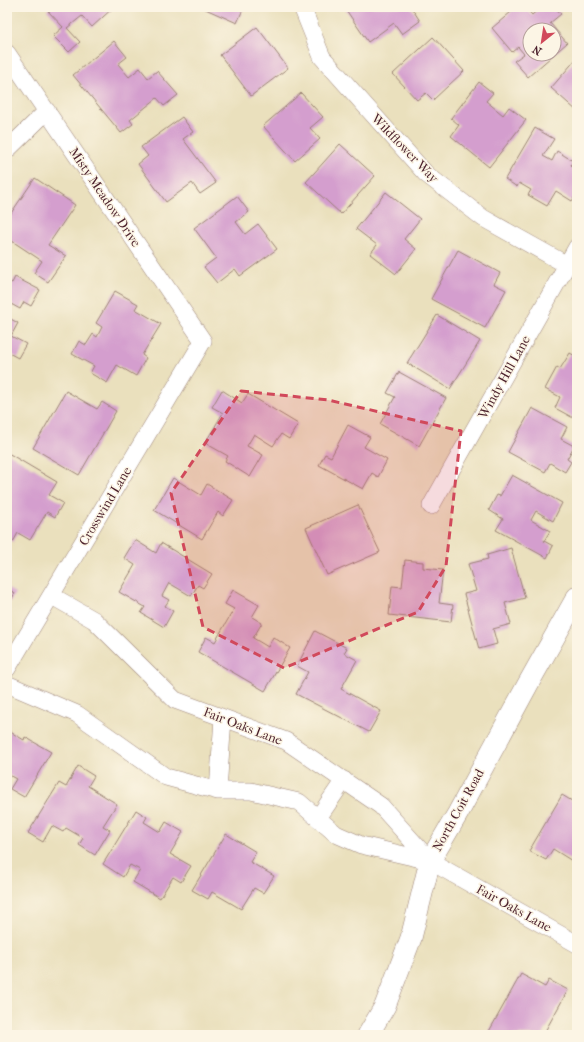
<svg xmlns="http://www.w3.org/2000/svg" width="584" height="1042" font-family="'IM FELL French Canon',serif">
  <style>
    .building { fill: #d49ece; fill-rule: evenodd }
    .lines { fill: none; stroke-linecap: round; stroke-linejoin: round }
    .minor-casing { stroke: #9a8074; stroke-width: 18 }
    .tertiary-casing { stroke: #9a8074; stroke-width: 22 }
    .minor { stroke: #fff; stroke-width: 17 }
    .tertiary { stroke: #fff; stroke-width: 21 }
    .marked { fill: #d1495b; fill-opacity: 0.2; stroke: #d1495b; stroke-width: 3; stroke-dasharray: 8 5; stroke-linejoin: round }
    .labels { text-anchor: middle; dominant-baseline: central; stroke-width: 3; stroke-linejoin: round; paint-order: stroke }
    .street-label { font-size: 13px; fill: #4a1f2b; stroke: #fcf5e5 }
  </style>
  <rect width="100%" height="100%" fill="#fcf5e5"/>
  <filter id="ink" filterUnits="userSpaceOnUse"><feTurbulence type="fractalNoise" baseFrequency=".025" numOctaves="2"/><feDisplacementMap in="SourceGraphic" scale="8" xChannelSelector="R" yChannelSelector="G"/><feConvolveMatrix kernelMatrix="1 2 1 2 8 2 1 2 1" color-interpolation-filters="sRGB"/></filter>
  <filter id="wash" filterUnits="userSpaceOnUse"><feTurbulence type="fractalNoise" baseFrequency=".012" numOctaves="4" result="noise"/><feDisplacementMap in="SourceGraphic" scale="16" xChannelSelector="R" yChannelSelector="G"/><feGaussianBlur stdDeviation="0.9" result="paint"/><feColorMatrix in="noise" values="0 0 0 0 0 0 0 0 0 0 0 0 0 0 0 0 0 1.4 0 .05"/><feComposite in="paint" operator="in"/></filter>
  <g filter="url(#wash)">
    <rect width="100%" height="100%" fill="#eae0bd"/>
    <g id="blocks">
      <path class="building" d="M51,7H114L92,27L82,16L67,28L80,42L69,52L53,36L63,27L47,10Z
        M201,7H244L237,23Z
        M344,7H411L420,21L402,34L394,23L368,42Z
        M517,7H525L532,15L541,7H555L561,14L550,23L567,43L528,77L514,61L524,54L518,47L512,52L492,28ZM530,30H554V54H530Z
        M257,27L288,68L251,96L220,55Z
        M433,37L464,71L433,100L426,93L417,100L393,74Z
        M114,41L127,57L118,64L129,77L140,68L148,78L157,71L178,95L164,106L157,98L130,120L133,124L121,133L73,75Z
        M577,58V111L551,88Z
        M479,82L493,93L486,101L503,115L509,107L526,120L489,167L451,136L459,125L451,118Z
        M301,93L323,117L310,128L320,139L295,161L263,126Z
        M182,117L193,132L183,139L216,183L200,194L192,183L166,202L138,164L148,156L141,147Z
        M535,128L554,139L543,156L552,161L557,151L573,161L571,165L577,169V179L576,181L577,182V193L572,201L556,191L547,206L528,195L531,190L519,183L517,187L505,179Z
        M340,144L375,176L341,214L306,182Z
        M35,178L75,205L48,245L66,256L48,282L34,273L42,261L12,241L7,249V219Z
        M386,192L420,219L404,239L416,249L396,274L370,254L377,245L356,229Z
        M237,196L249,212L236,222L245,234L258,224L277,249L240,276L235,269L217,283L204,267L216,258L194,228Z
        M458,250L500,273L494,284L506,290L485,328L431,299Z
        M15,277L40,290L31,306L24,302L20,309L11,304L7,312V280L12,283Z
        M115,291L138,304L135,309L161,324L142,355L146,358L136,376L117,365L107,383L90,373L94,366L72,354L79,341L86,345L93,334L97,337L102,327L96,323Z
        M437,315L480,341L450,389L407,363Z
        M7,317L18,323L11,336L26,344L18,358L7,352Z
        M570,353L577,357V420L555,408L560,397L545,389L557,367L560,369Z
        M399,372L446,398L419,446L380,424L395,397L387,393Z
        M222,390L242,403L248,394L298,424L289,439L281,434L273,446L254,434L247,446L263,455L250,477L225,461L228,456L205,443L223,413L212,407Z
        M66,391L97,409L102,402L116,411L79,475L33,448Z
        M532,408L567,427L561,439L574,446L567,459L571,462L565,472L550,463L545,472L508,452Z
        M348,425L370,437L364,447L387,460L378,477L372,473L363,489L319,465L325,454L331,457Z
        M8,453L57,482L49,495L63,503L55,517L47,512L30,540L18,533L13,542L7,538V494L10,489L7,488V455Z
        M512,475L562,503L553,521L536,511L531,520L550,531L544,541L553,546L547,558L496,530L503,519L489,510L497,495L500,496Z
        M173,478L201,495L207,484L233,500L223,516L218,512L202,539L154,510Z
        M358,505L380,552L327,575L306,528Z
        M135,540L156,553L161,543L212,574L203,588L198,585L191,596L169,583L162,596L169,600L165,606L173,611L164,627L141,613L145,607L119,592L135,565L124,558Z
        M511,548L525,598L505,603L511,624L493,629L497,644L479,649L464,594L476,591L468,564L488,559L487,555Z
        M405,560L423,562V568L443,570L439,603L453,605L451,622L389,615L392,586L402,587Z
        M7,588L15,593L7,607Z
        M233,590L259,605L252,617L262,623L253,638L268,647L273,637L290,648L265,691L198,652L206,637L215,642L234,609L225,604Z
        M315,631L347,648L344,653L357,660L341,689L381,711L369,732L296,694L308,672L297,666Z
        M7,730L24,740L25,737L51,752L24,797L10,789L16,779L7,774Z
        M78,766L94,776L88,786L117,804L103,826L110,830L95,855L79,845L83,838L66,828L63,832L52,826L43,842L28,833L59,783L66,787Z
        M562,795L577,804V864L553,849L546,860L529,851Z
        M136,810L147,817L144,822L160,832L166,822L183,832L170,854L191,866L181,882L173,877L160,898L133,882L140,870L130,865L123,877L103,864Z
        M226,834L256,852L250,862L274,876L263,893L254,888L241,909L212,892L208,899L192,890Z
        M521,974L545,987L549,980L568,990L543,1035H487Z"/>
    </g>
  </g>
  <g filter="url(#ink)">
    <use href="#blocks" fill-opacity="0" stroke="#9a8074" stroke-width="1"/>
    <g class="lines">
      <defs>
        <path id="minor" d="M302,7L322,57L426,174L483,218L567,265
          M7,53L203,341L7,669
          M7,150L47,111
          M431,506L577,247
          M52,596L94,620L175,700L286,741L381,806L430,861
          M7,684L77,714L166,777L218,791H251L299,802L336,834L361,845L430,861L577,944
          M218,791L223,718
          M318,818L344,780"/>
        <path id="tertiary" d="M368,1035L385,1006L411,938L430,861L458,813L528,684L577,597"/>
      </defs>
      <use href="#minor" class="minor-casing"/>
      <use href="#tertiary" class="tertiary-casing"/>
      <use href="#minor" class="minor"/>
      <use href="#tertiary" class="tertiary"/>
    </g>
  </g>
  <path class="marked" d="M241,391L328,400L461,431L446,566L418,612L284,668L203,627L171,493Z"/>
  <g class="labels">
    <g class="street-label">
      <text transform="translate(405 148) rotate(46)">Wildflower Way</text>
      <text transform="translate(105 197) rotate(56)">Misty Meadow Drive</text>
      <text transform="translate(504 377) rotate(-61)">Windy Hill Lane</text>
      <text transform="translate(105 506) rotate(-59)">Crosswind Lane</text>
      <text transform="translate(243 726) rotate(21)">Fair Oaks Lane</text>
      <text transform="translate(458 810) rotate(-61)">North Coit Road</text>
      <text transform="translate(514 908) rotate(29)">Fair Oaks Lane</text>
    </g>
  </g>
  <rect width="584" height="1042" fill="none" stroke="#fcf5e5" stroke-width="24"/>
  <g transform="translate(542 42) rotate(210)"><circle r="19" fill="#fcf5e5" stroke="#b59f9b"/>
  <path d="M0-3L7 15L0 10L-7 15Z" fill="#d1495b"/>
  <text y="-6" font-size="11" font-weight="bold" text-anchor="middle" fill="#4a1f2b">N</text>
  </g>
</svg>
